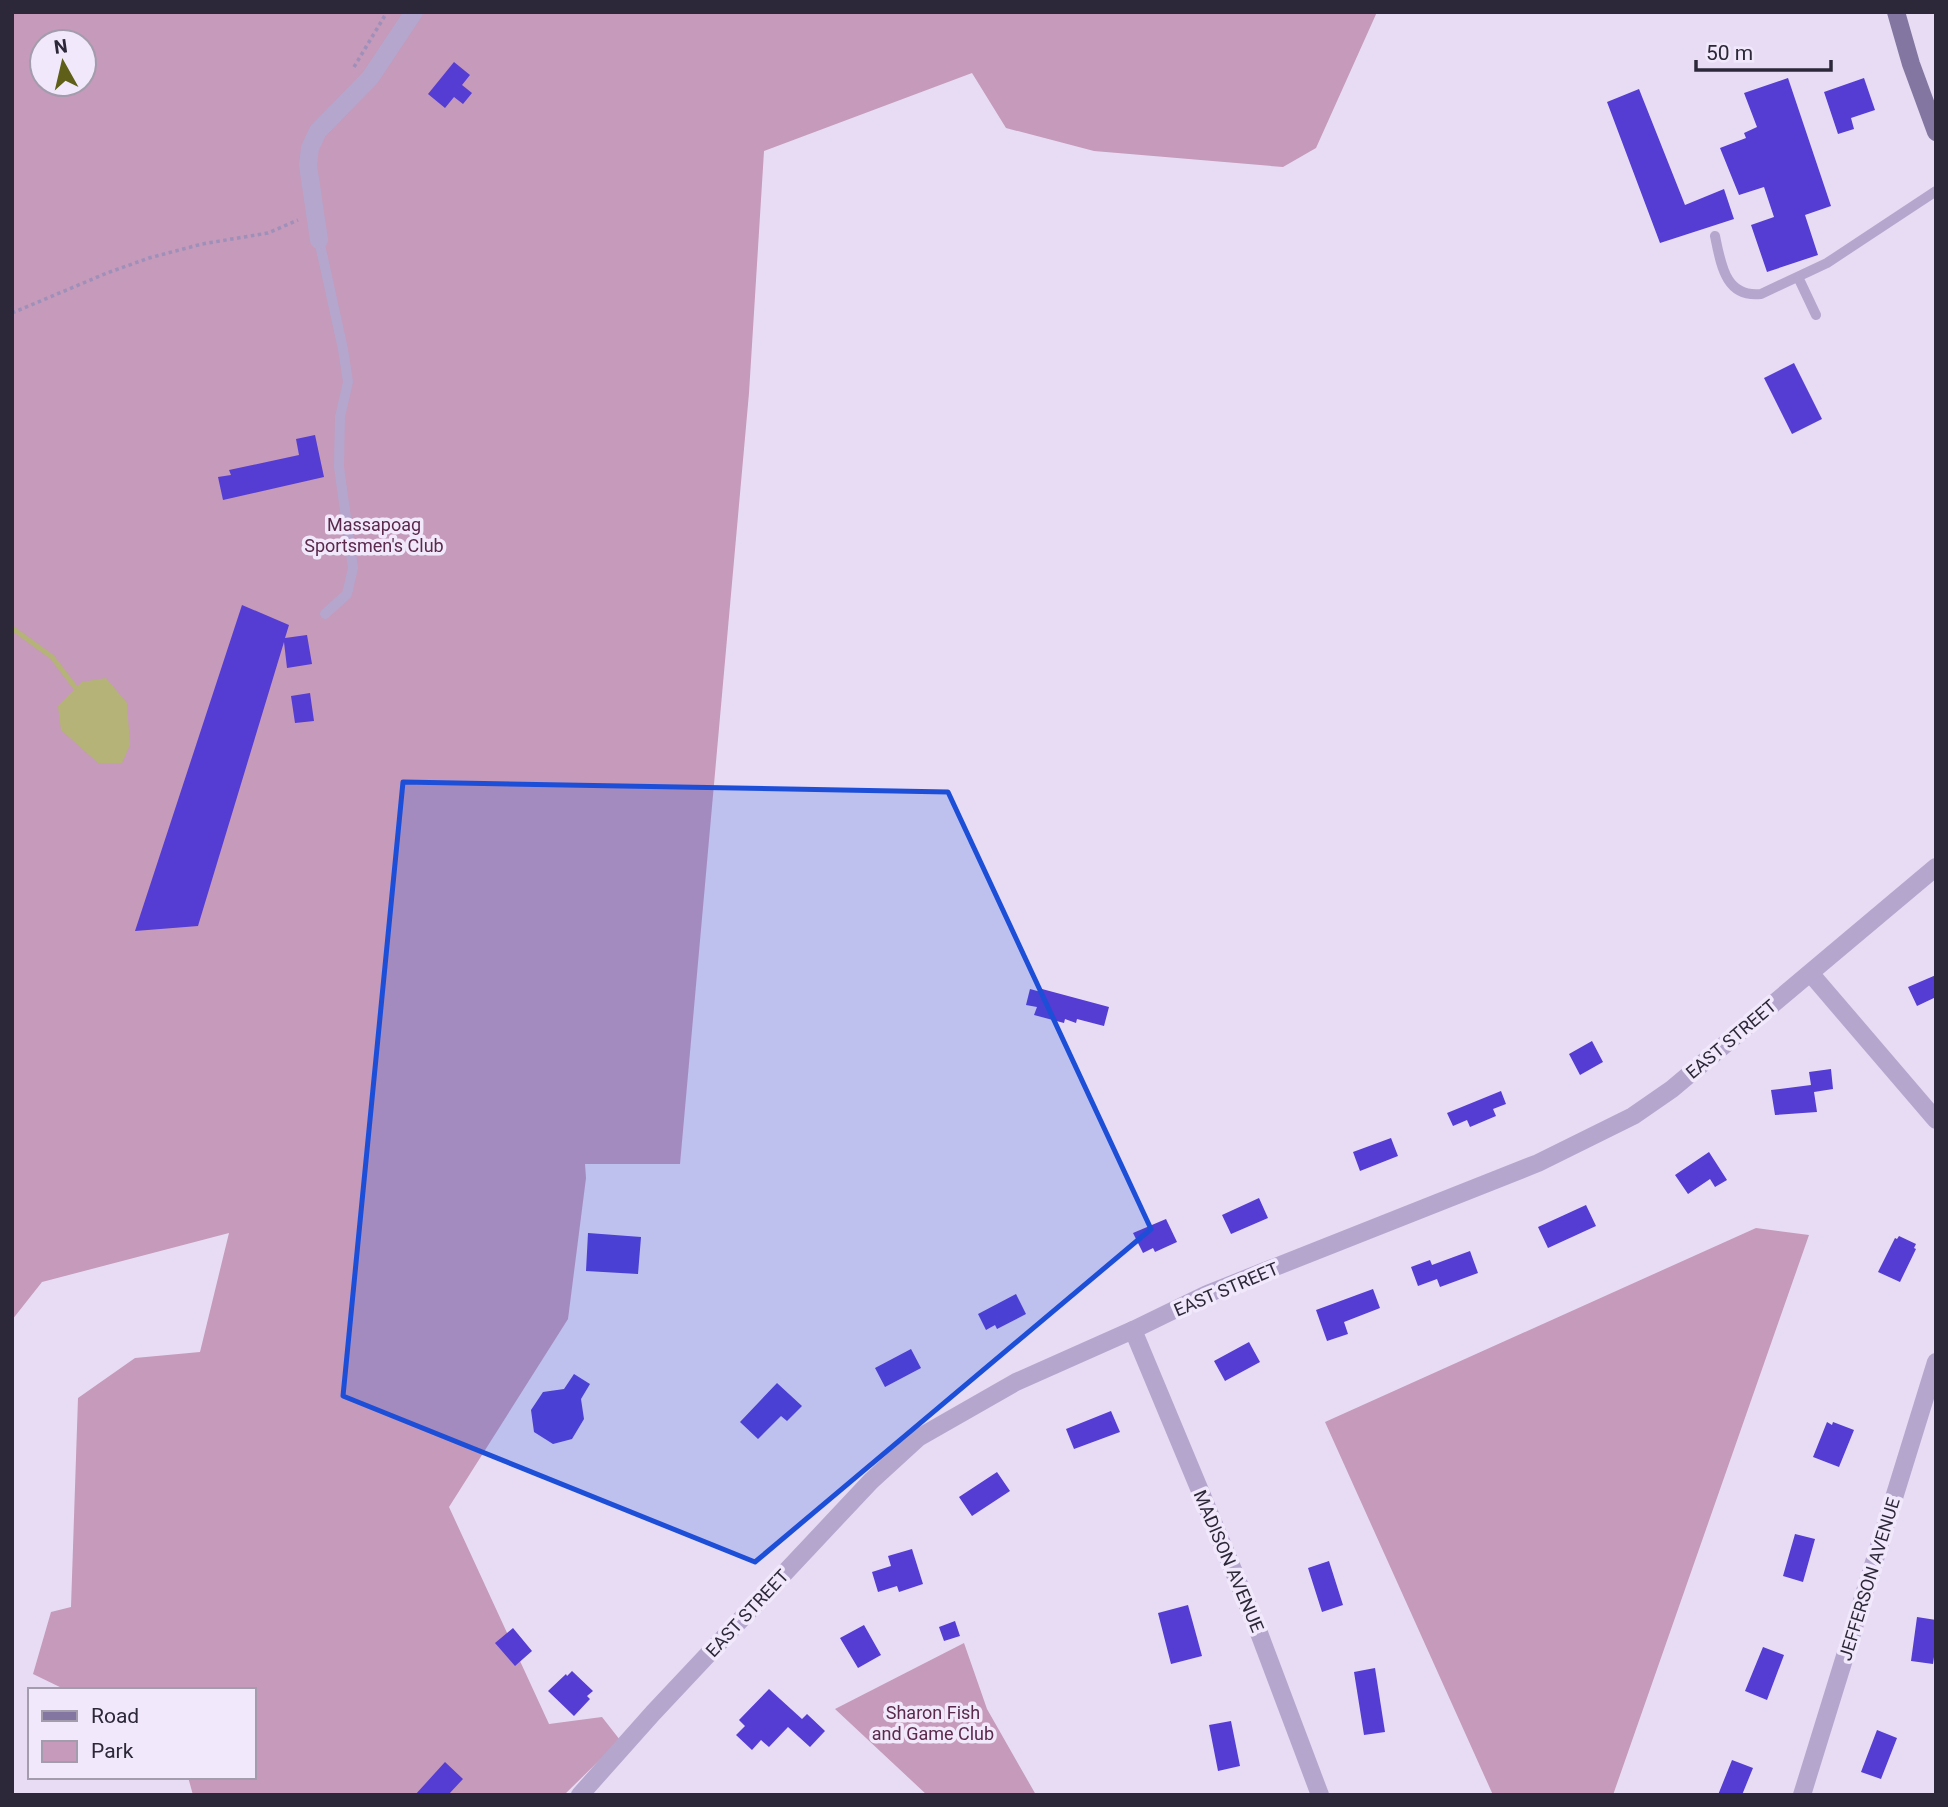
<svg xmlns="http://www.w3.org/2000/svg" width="1948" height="1807" font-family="Roboto,sans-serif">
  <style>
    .green { fill: #c59aba; fill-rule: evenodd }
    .water { fill: #b5b378 }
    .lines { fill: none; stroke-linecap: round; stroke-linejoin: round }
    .stream { stroke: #b5b378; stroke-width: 5 }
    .building { fill: #553cd2 }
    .path { stroke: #9f90ba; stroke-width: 3.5; stroke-dasharray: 3.5 3.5; stroke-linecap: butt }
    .service { stroke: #b5a6ce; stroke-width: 10 }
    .minor { stroke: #b5a6ce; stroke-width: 18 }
    .tertiary { stroke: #b5a6ce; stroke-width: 18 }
    .secondary { stroke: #8377a2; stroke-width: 18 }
    .marked { fill: #1d4ed8; fill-opacity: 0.2; stroke: #1d4ed8; stroke-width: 5; stroke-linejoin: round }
    .labels { text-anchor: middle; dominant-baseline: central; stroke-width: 7; stroke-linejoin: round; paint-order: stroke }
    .park-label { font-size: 18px; fill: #5a294c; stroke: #f1e9fb }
    .street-label { font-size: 18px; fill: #2c2839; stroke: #f1e9fb }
  </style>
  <rect width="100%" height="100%" fill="#e7dcf4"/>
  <path class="green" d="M12,12H1377L1316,148L1283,167L1094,151L1006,128L972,73L764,151L749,393L680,1164H585L586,1178L568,1319L449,1507L549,1724L602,1717L620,1740L564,1795H193L188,1777H254V1690H66L33,1674L51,1612L71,1607L78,1398L135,1358L200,1352L229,1233L42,1282L12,1320ZM42,42H84V84H42Z
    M1756,1228L1809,1235L1613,1795H1493L1325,1422Z
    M964,1643L987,1709L1036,1795H927L835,1709Z"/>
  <path class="water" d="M106,678L127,703L130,745L122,763H98L61,730L58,706L82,682Z"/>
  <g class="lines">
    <path class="stream" d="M12,628L52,657L75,687"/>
  </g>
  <path class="building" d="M454,62L470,75L462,85L472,93L463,104L454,97L445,108L428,94Z
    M1788,78L1831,206L1805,215L1818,255L1767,272L1751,225L1774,217L1764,187L1739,195L1720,148L1746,138L1744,133L1757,127L1744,93Z
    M1864,78L1875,110L1851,118L1854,129L1838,134L1824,92Z
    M1639,89L1685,205L1724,189L1734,219L1660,243L1607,102Z
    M1794,363L1822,419L1792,434L1764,378Z
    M315,435L324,477L223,500L218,477L231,475L229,470L299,455L296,439Z
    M242,605L289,625L285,638L307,635L312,664L287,668L284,642L198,926L135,931Z
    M310,693L314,721L295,723L291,696Z
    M1936,975V997L1917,1006L1908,987Z
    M1030,989L1041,992L1042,989L1109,1007L1104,1026L1077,1019L1076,1023L1065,1019L1064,1023L1034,1015L1037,1007L1026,1005Z
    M1592,1041L1603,1062L1580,1075L1569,1054Z
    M1831,1069L1833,1089L1814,1092L1817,1112L1775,1115L1771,1090L1811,1085L1809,1072Z
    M1501,1091L1506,1104L1493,1109L1496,1116L1470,1127L1467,1120L1453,1126L1447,1113Z
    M1391,1138L1398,1156L1360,1171L1353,1152Z
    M1709,1152L1727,1180L1715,1187L1710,1179L1688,1194L1675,1175Z
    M1259,1198L1268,1218L1231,1234L1222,1215Z
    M1586,1205L1596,1226L1548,1248L1538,1227Z
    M1166,1219L1177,1242L1155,1252L1153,1248L1143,1253L1133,1233Z
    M588,1233L641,1237L638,1274L586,1271Z
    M1899,1236L1916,1244L1914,1248L1916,1249L1900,1282L1878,1272L1895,1238L1897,1239Z
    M1470,1251L1478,1273L1440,1287L1437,1279L1418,1286L1411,1267L1430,1260L1432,1265Z
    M1373,1289L1380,1308L1344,1322L1348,1334L1327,1341L1316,1310Z
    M1016,1294L1026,1314L997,1329L995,1325L986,1330L978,1314Z
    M1249,1342L1260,1362L1225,1381L1214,1361Z
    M911,1349L921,1368L885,1387L875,1368Z
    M574,1374L590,1384L581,1399L584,1419L572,1439L553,1444L534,1432L531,1410L543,1392L564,1389Z
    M777,1383L802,1406L787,1421L781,1416L758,1439L740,1422Z
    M1111,1411L1120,1432L1074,1449L1066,1429Z
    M1827,1422L1832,1425L1833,1422L1854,1430L1839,1467L1813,1457Z
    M997,1472L1010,1491L972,1516L959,1497Z
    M1795,1534L1815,1539L1803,1582L1783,1576Z
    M912,1549L923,1584L899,1592L897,1586L878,1592L872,1572L891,1566L888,1556Z
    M1329,1561L1343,1605L1322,1612L1308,1568Z
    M1188,1605L1202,1656L1171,1664L1158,1613Z
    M1917,1617L1936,1620V1657H1934L1933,1664L1911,1661Z
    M955,1621L960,1636L944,1641L939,1627Z
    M864,1625L881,1655L858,1668L840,1638Z
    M513,1628L532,1651L515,1666L495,1643Z
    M1763,1647L1784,1655L1767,1700L1745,1691Z
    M1375,1668L1385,1732L1364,1735L1354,1672Z
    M572,1671L593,1691L587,1696L590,1699L574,1716L548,1691L566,1674L567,1676Z
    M769,1689L802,1719L807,1714L825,1731L810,1747L788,1727L769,1747L761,1740L752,1750L736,1735L745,1726L739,1720Z
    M1231,1721L1240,1766L1218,1771L1209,1725Z
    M1877,1730L1897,1738L1881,1779L1861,1772Z
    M1732,1760L1753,1768L1742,1795H1718Z
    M445,1762L463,1779L448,1795H415Z"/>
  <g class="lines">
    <path class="path" d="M354,67L387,12
      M12,313L107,273L149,258L202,244L268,233L298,220"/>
    <path class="service" d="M1715,236C1721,264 1725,298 1761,294L1827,263L1936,191
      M319,240L343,349L348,382L340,417L339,467L353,568L347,594L325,614
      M1798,277L1816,315"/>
    <path class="minor" d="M319,240L308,165L310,148L318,131L370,78L414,12
      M1811,974L1936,1120
      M1133,1330L1256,1625L1320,1795
      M1802,1795L1936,1362"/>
    <path class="tertiary" d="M580,1795L653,1713L871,1481L918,1438L1016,1382L1133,1330L1207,1294L1538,1163L1633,1116L1672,1089L1936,867"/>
    <path class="secondary" d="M1896,12L1911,64L1936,132"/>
  </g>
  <path class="marked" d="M403,782L948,792L1151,1229L755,1562L343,1396Z"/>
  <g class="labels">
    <g class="park-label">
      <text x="374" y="524">Massapoag<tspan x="374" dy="21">Sportsmen's Club</tspan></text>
      <text x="933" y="1712">Sharon Fish<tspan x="933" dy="21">and Game Club</tspan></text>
    </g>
    <g class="street-label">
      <text transform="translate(1731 1039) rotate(-40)">EAST STREET</text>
      <text transform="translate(1226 1289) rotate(-23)">EAST STREET</text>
      <text transform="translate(1229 1561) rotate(67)">MADISON AVENUE</text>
      <text transform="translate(1869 1579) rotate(-73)">JEFFERSON AVENUE</text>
      <text transform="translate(747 1613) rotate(-47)">EAST STREET</text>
    </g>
  </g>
  <rect width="1948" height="1807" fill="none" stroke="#2c2839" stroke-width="28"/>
  <rect x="28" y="1688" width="228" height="91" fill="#f1e9fb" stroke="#a29cad" stroke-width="2"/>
  <rect x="42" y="1711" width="35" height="10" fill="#8377a2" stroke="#a29cad" stroke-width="2"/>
  <text x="91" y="1723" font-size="21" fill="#2c2839">Road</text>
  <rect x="42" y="1741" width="35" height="21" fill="#c59aba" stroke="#a29cad" stroke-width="2"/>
  <text x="91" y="1758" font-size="21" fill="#2c2839">Park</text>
  <g transform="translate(63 63) rotate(352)"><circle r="33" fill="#f1e9fb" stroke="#a29cad" stroke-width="2"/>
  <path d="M0-5L12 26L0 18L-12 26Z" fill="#5f5f19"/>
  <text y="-10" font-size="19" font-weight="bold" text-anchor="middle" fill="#2c2839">N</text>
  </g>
  <path d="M1696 60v10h135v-10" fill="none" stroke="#2c2839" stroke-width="3.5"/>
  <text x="1706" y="60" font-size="21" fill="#2c2839" stroke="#f1e9fb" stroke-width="5" paint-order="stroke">50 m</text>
</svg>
